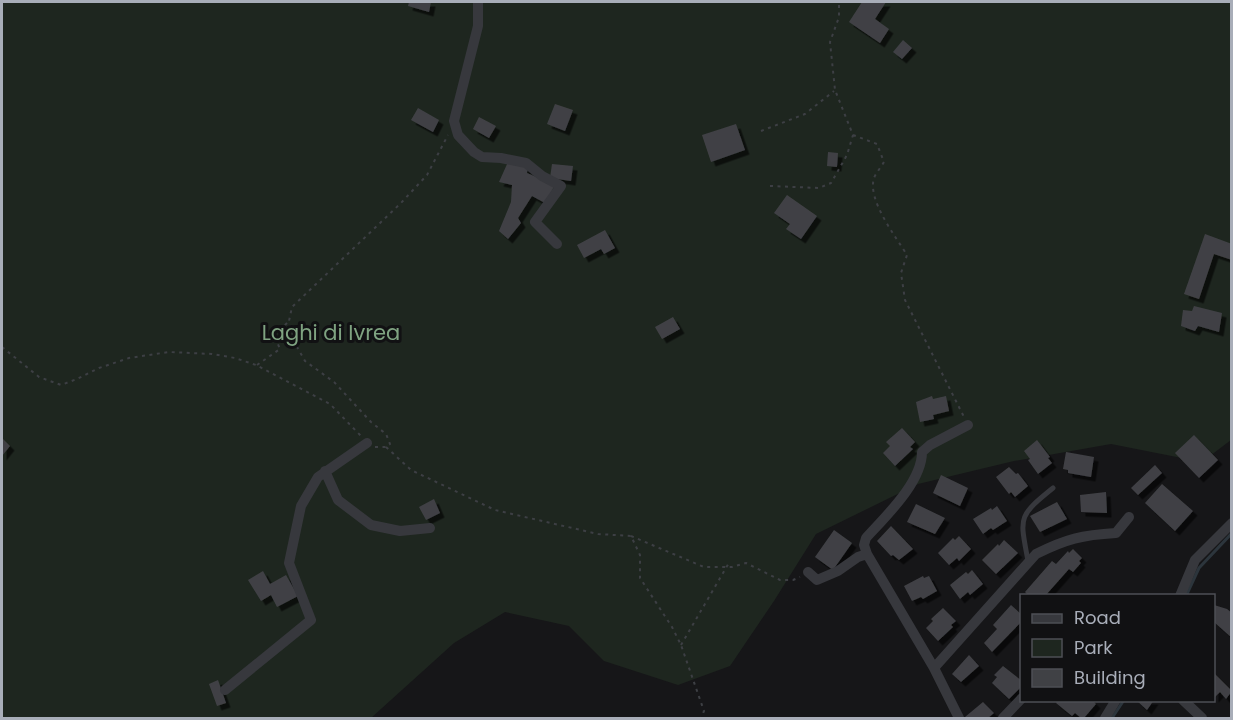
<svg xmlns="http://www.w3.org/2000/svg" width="1233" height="720" font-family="Poppins,sans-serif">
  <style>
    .green { fill: #1e261f }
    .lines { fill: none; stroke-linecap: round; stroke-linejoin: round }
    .stream { stroke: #2c353c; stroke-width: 3 }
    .building { fill: #404145; filter: url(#shadow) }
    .path { stroke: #3d3f44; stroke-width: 2; stroke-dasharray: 3 4.5; stroke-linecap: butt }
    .lane { stroke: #37383d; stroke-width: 5 }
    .street { stroke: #37383d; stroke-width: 10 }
    .labels { text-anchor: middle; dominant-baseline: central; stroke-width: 6; stroke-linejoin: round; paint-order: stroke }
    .park-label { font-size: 21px; fill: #7fa381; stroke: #111113 }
  </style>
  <defs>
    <filter id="shadow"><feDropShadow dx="4.5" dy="4.5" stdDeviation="0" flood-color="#0009"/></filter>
  </defs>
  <rect width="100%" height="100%" fill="#161618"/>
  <path class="green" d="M2,2H1231V440L1202,462L1111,444L1014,461L918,484L816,534L774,601L730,666L678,685L604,661L569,626L505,612L454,643L371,718H2Z"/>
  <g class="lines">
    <path class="stream" d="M1186,596L1199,568L1232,533
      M1112,718L1124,700"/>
  </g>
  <path class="building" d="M409,2H431L429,12L408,6Z
    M862,2H886L875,19L889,29L880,43L849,22Z
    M903,40L912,48L902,59L893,52Z
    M555,104L573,110L565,131L547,124Z
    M418,108L439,120L433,132L411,120Z
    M479,117L496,126L489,138L473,129Z
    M736,124L745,150L711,162L702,135Z
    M828,152L838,153L837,167L827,166Z
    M508,162L528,167L527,173L555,185L545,203L532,196L518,218L521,223L508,239L499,231L511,202L512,185L499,182Z
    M552,164L573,166L571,181L550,178Z
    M787,195L817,216L801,239L786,229L790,224L774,213Z
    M605,230L615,248L604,254L601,249L584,258L577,245Z
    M1205,234L1232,244V260L1214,254L1199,299L1184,294Z
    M1194,306L1222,313L1219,332L1198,326L1195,331L1181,326L1183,310L1192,311Z
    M673,317L680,329L662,339L655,327Z
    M932,396L933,399L946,396L949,411L933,415L934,419L920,422L916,402Z
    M902,428L915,442L910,447L913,449L895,466L883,453L890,446L886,442Z
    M1194,435L1218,460L1199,478L1175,453Z
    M2,438L10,446L2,456Z
    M1037,440L1050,457L1048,458L1052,463L1038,474L1028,460L1030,459L1024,451Z
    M1066,452L1094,457L1091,477L1068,473V470L1063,469Z
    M1155,465L1162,473L1138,495L1131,488Z
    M1009,467L1016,474L1018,473L1028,486L1015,497L1011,492L1009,494L996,477Z
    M941,475L968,488L960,506L933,493Z
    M1162,484L1193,511L1175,531L1145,503Z
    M1106,492L1107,513L1081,512L1080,495Z
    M434,499L440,513L426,520L419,507Z
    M1057,502L1067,519L1040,532L1030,516Z
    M916,504L945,518L935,534L907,522Z
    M997,506L1007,521L993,530L991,528L983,534L973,519L991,508L992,510Z
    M891,526L913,549L899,560L893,555L891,556L877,541Z
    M834,530L852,543L833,570L815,557Z
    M959,536L971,549L959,561L957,558L949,565L938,553L953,538L955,540Z
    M1004,540L1018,553L996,574L982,560L998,544L999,546Z
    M1073,549L1082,558L1079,561L1081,563L1073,572L1069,569L1045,596H1029L1025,592L1052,561L1056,564L1068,551L1069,553Z
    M972,570L983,584L970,595L968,592L960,599L950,585L966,572L968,574Z
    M263,571L270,584L286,575L298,596L277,607L271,595L261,601L248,580Z
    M923,576L924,578L929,576L937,591L923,599L921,597L912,601L904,586Z
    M1011,605L1022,615V621L992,652L984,643L997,629L993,625Z
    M1214,605L1227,609L1232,613V638L1214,622Z
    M943,608L956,621L951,625L953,627L938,641L926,628L933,621L931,619Z
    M969,655L979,666L961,682L952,674Z
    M1003,666L1022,681V686L1009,699L992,683L997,677L994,675Z
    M1214,673L1232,691L1226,699L1220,692L1214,698Z
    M218,680L226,703L217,706L209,684Z
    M1058,700H1092L1096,704L1084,718H1081L1075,713L1072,716L1056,703Z
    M1136,700H1154L1147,710Z
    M983,702L994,713L988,718L965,717Z"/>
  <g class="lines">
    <path class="path" d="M761,131L805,114L834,91
      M853,135L877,144L884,162C881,167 876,173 874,178C867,200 896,237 907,255L901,273L905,300L964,417
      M770,186L819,188L831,183L847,155L853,135L835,90L830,42L839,17V2
      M2,347L39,377L61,385L77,379L99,368L129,358L169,352L212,354L235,358L256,365L330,404L361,436
      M257,365L280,349L273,333L280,330L289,321
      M375,447H386L390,444L386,434L371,422L334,382L305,361L297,347L289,321L292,307L401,203L427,175L448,135
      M386,447L411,470L495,510L598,534L631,536L640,555V578L672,627L681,645L704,711L701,718
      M631,536L704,567H732L746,563L780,580H793L800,577
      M681,645L730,561"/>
    <path class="lane" d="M1028,561C1020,517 1017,517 1053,488"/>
    <path class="street" d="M478,2V26L454,121L458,135L474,152L482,157L501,158L526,163L542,176L561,186L535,222L557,244
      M325,471L338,500L371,525L400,531L430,528
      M808,572L817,580L838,571L858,557L867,554
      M1180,596L1195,560L1232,523
      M934,668L1036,554C1066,539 1082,535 1116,533L1129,517
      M225,690L311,620L289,563L301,506L318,477L367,443
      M1183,700L1202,718
      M959,718L934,668L867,554L864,545L866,538C886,516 922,482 922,452L930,445L968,425
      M1003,718L1022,698
      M1105,718L1116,700"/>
  </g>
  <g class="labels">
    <g class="park-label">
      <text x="331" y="332">Laghi di Ivrea</text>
    </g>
  </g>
  <rect width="1233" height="720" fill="none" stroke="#a8adb8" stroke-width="6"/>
  <rect x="1020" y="594" width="195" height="108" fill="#111113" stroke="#4d4f55" stroke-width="1.5"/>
  <rect x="1032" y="614" width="30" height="9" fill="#37383d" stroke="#4d4f55" stroke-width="1.5"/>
  <text x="1074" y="624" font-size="18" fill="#a8adb8">Road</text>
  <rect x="1032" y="639" width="30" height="18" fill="#1e261f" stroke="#4d4f55" stroke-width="1.5"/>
  <text x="1074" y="654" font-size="18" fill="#a8adb8">Park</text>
  <rect x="1032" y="669" width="30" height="18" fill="#404145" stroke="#4d4f55" stroke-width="1.5"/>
  <text x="1074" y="684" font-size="18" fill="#a8adb8">Building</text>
</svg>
